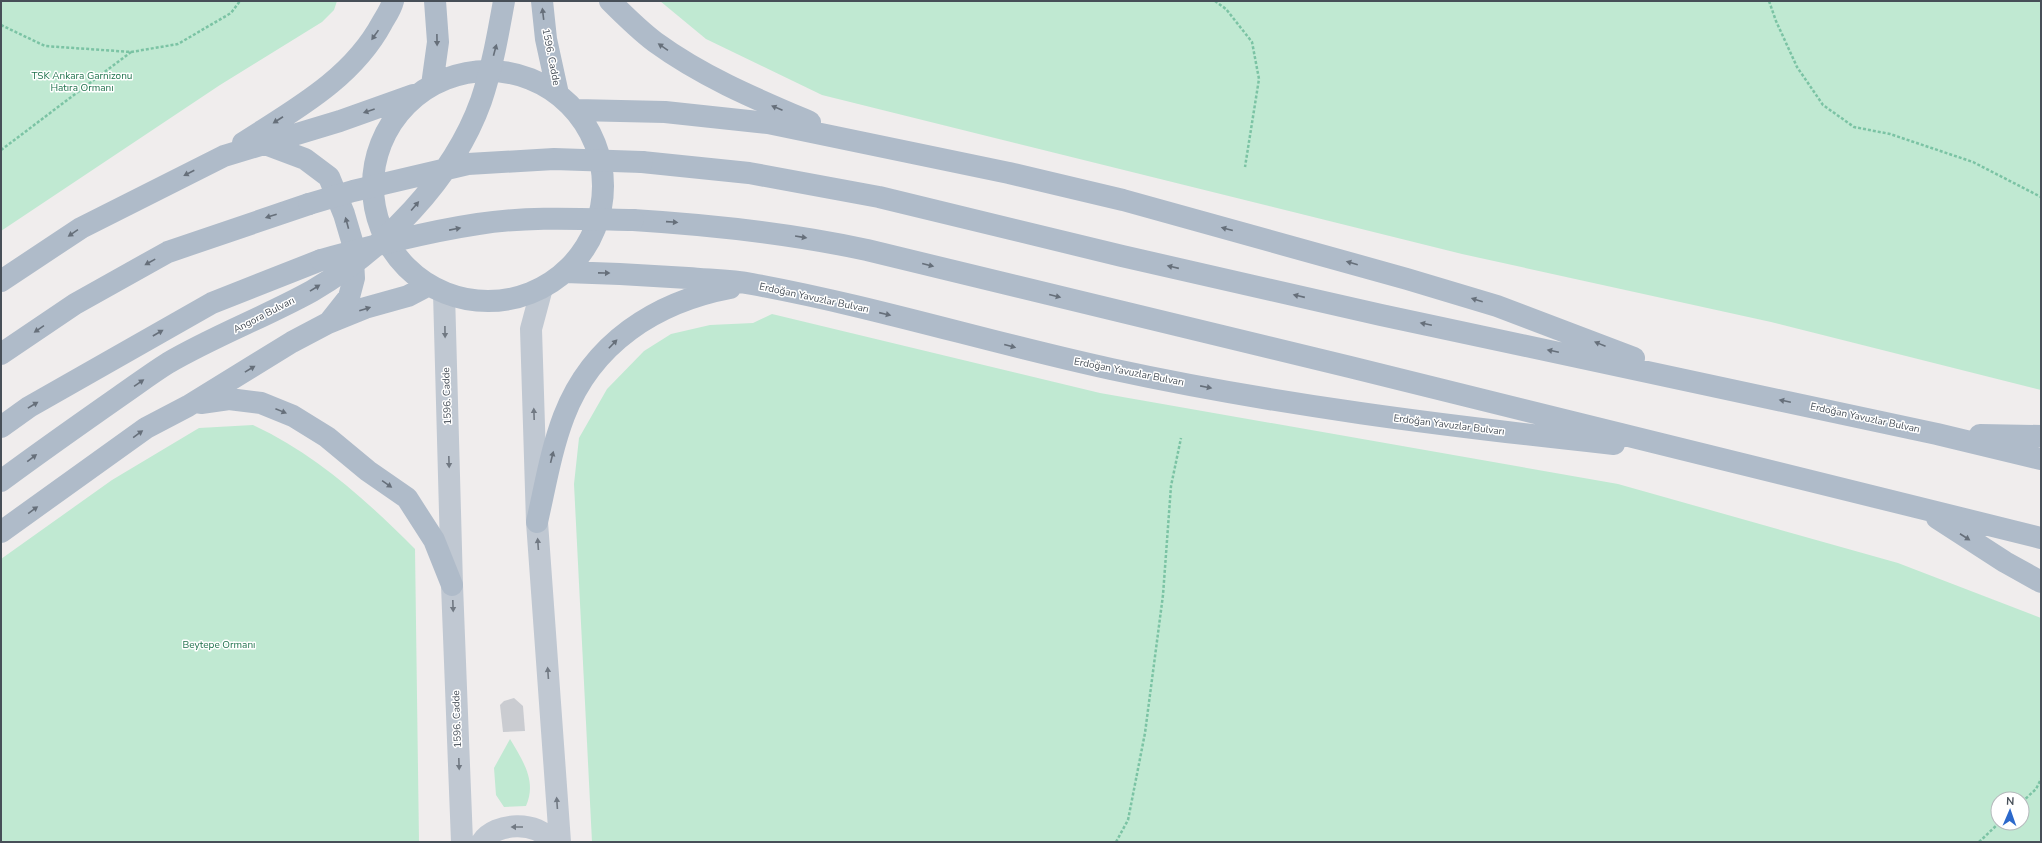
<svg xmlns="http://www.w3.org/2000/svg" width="2042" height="843" font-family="'Nunito Sans',sans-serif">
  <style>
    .green { fill: #c0e9d2; fill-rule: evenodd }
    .building { fill: #caccd1 }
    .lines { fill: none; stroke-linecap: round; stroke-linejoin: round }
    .path { stroke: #7bc3a4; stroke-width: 2.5; stroke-dasharray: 3 2; stroke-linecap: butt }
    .secondary { stroke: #c0c8d2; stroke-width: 22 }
    .primary { stroke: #afbbc9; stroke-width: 22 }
    .primary-bridge { stroke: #afbbc9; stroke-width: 22 }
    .oneway { fill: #666f7a }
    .oneway2 { fill: #717983 }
    .labels { text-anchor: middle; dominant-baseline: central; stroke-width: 3; stroke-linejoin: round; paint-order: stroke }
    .street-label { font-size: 10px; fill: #474f58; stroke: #fff }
    .park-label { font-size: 10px; fill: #20724d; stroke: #fff }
  </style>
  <rect width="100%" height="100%" fill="#f0eded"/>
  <path class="green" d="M1,1H337L334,10L322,22L220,85L1,231Z
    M660,1H2041V390L1771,322L1462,254L822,95L706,39Z
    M772,314L1100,393L1618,484L1898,563L2041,618V842H592L574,484L579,438L607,389L644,351L671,334L710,325L753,323ZM1998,799H2022V823H1998Z
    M253,425C316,454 367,501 415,549L419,842H1V559L112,480L199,428Z
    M510,739C523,761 537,781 526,806L504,807L496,795L494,768Z"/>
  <path class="building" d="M514,698L523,706L525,731L503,732L500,705L504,701Z"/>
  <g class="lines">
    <path class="path" d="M1215,1L1226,9L1252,42L1259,79L1245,167
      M1769,1L1776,21L1797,67L1823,105L1854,127L1890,134L1973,162L2041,197
      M1,25L45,46L131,52L178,44L231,13L240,1
      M1,150L131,52
      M2022,802L2036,789L2041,779
      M1116,842L1128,820L1145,733L1163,595L1171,486L1181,438
      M1979,842L1999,823"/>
    <path class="secondary" d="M542,288L531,329L537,522L560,842
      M444,293L452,585L462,842
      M482,842C495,822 539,820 551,842"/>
    <path class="primary" d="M542,1L546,39L558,94
      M610,1C624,15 639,30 655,42C703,77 756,99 810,122
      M373 186a115 115 0 1 1 230 0a115 115 0 1 1-230 0Z
      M432,85L438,42L435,1
      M576,110L665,112L768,123L1009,173L1123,200L1407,279L1497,306L1634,358
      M243,143C294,110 352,79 382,23C386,16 391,9 393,1
      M265,144L305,159L329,177L344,214L352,241L354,278L349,297L330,321
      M642,162L749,173L879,197L1122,256L1381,315L1937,434L2041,459
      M633,220C714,225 788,233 867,250L1350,367L2041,538
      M565,272C606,273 647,275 688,278C709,280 731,280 752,284C873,306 991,343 1111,369C1277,405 1445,426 1614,444
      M1,281L81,228L224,156L340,121L413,95
      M1,354L75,304L168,252L309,204
      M201,403L229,399L261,403L293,416L327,437L368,471L407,498L434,540L452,585
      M1,427L29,407L212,303L321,260
      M1980,435L2041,436
      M1937,518L2005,562L2041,582
      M537,522C545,487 551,450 564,416C592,343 656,302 730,288
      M1,532L146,428L188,406L292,342L328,323L365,308L408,296L429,285"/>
    <path class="primary-bridge" d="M309,204L353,191L468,164L554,159L642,162
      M321,260C373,246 425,232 478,224C529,216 582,219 633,220
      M1,481C40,452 80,424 120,396C136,385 152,373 168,363C214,336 265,317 312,291C383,250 453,179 481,101C492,69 498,34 504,1"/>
  </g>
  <defs><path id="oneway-solid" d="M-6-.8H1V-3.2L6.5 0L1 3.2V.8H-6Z"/></defs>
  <g class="oneway">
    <use href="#oneway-solid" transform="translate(543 14) rotate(-97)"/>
    <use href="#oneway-solid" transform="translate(375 35) rotate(125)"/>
    <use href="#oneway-solid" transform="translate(437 40) rotate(89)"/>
    <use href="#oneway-solid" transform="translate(663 47) rotate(-146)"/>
    <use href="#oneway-solid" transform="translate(495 50) rotate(-75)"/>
    <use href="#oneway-solid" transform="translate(777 108) rotate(-157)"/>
    <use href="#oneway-solid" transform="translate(369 111) rotate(161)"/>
    <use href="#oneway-solid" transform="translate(278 120) rotate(147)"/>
    <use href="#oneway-solid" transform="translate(189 173) rotate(153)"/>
    <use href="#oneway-solid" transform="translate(415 206) rotate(-50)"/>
    <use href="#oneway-solid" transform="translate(271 216) rotate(162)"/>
    <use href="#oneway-solid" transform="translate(672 222) rotate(4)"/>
    <use href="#oneway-solid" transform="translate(347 223) rotate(-105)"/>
    <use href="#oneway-solid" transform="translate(455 229) rotate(-11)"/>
    <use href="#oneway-solid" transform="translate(1227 229) rotate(-165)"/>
    <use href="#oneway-solid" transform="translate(73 233) rotate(146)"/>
    <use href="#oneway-solid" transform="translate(801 237) rotate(9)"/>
    <use href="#oneway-solid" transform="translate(150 262) rotate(151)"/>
    <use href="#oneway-solid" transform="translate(1352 263) rotate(-164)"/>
    <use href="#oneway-solid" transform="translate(928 265) rotate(14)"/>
    <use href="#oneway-solid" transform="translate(1173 267) rotate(-167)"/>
    <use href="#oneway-solid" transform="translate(604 273) rotate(1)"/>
    <use href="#oneway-solid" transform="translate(315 288) rotate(-32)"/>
    <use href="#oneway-solid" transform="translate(1055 296) rotate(14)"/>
    <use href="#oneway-solid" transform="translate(1299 296) rotate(-167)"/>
    <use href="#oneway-solid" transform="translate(1477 300) rotate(-163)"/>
    <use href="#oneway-solid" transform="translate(365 309) rotate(-17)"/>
    <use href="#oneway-solid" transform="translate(885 314) rotate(13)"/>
    <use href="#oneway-solid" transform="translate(1426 324) rotate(-168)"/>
    <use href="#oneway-solid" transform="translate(39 329) rotate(146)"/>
    <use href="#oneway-solid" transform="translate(158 333) rotate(-30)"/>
    <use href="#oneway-solid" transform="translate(613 344) rotate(-46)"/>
    <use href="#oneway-solid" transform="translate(1600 344) rotate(-158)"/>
    <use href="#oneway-solid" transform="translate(1010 346) rotate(15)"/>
    <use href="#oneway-solid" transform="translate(1553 351) rotate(-168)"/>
    <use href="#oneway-solid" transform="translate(250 369) rotate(-31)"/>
    <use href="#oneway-solid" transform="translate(139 383) rotate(-34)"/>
    <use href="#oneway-solid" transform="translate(1206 387) rotate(11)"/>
    <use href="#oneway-solid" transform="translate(1785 401) rotate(-168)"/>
    <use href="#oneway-solid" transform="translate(33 405) rotate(-31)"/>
    <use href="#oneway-solid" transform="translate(281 411) rotate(22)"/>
    <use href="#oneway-solid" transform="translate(138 434) rotate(-36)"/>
    <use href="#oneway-solid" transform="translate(552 457) rotate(-76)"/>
    <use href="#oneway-solid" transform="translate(32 458) rotate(-37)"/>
    <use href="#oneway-solid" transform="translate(387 484) rotate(35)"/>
    <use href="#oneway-solid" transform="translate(33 510) rotate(-36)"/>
    <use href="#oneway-solid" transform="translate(1965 537) rotate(33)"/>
  </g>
  <g class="oneway2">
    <use href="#oneway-solid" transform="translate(445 332) rotate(89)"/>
    <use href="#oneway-solid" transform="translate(534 414) rotate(-92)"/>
    <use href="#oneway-solid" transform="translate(449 462) rotate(88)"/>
    <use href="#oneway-solid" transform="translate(538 544) rotate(-94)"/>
    <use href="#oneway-solid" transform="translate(453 606) rotate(88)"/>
    <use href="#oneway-solid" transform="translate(548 673) rotate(-94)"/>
    <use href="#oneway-solid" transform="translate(459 764) rotate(88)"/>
    <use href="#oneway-solid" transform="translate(557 803) rotate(-94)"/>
    <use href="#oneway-solid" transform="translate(517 827) rotate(180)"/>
  </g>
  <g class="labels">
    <g class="street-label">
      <text transform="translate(551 57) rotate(79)">1596. Cadde</text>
      <text transform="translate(814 298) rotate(12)">Erdoğan Yavuzlar Bulvarı</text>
      <text transform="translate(264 315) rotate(-27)">Angora Bulvarı</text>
      <text transform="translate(1129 372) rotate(11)">Erdoğan Yavuzlar Bulvarı</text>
      <text transform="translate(447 396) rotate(-92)">1596. Cadde</text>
      <text transform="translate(1865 418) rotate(12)">Erdoğan Yavuzlar Bulvarı</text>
      <text transform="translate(1449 425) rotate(7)">Erdoğan Yavuzlar Bulvarı</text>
      <text transform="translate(457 719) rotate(-92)">1596. Cadde</text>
    </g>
    <g class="park-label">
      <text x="82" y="76">TSK Ankara Garnizonu<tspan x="82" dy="12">Hatıra Ormanı</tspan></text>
      <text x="219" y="645">Beytepe Ormanı</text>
    </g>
  </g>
  <rect width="2042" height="843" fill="none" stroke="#474f58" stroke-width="4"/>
  <g transform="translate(2010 811) rotate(2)"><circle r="19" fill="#ffffff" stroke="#b5b9bc"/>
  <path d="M0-3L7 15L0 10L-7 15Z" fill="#2c69cb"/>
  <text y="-6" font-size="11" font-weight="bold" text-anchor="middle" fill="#474f58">N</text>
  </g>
</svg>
